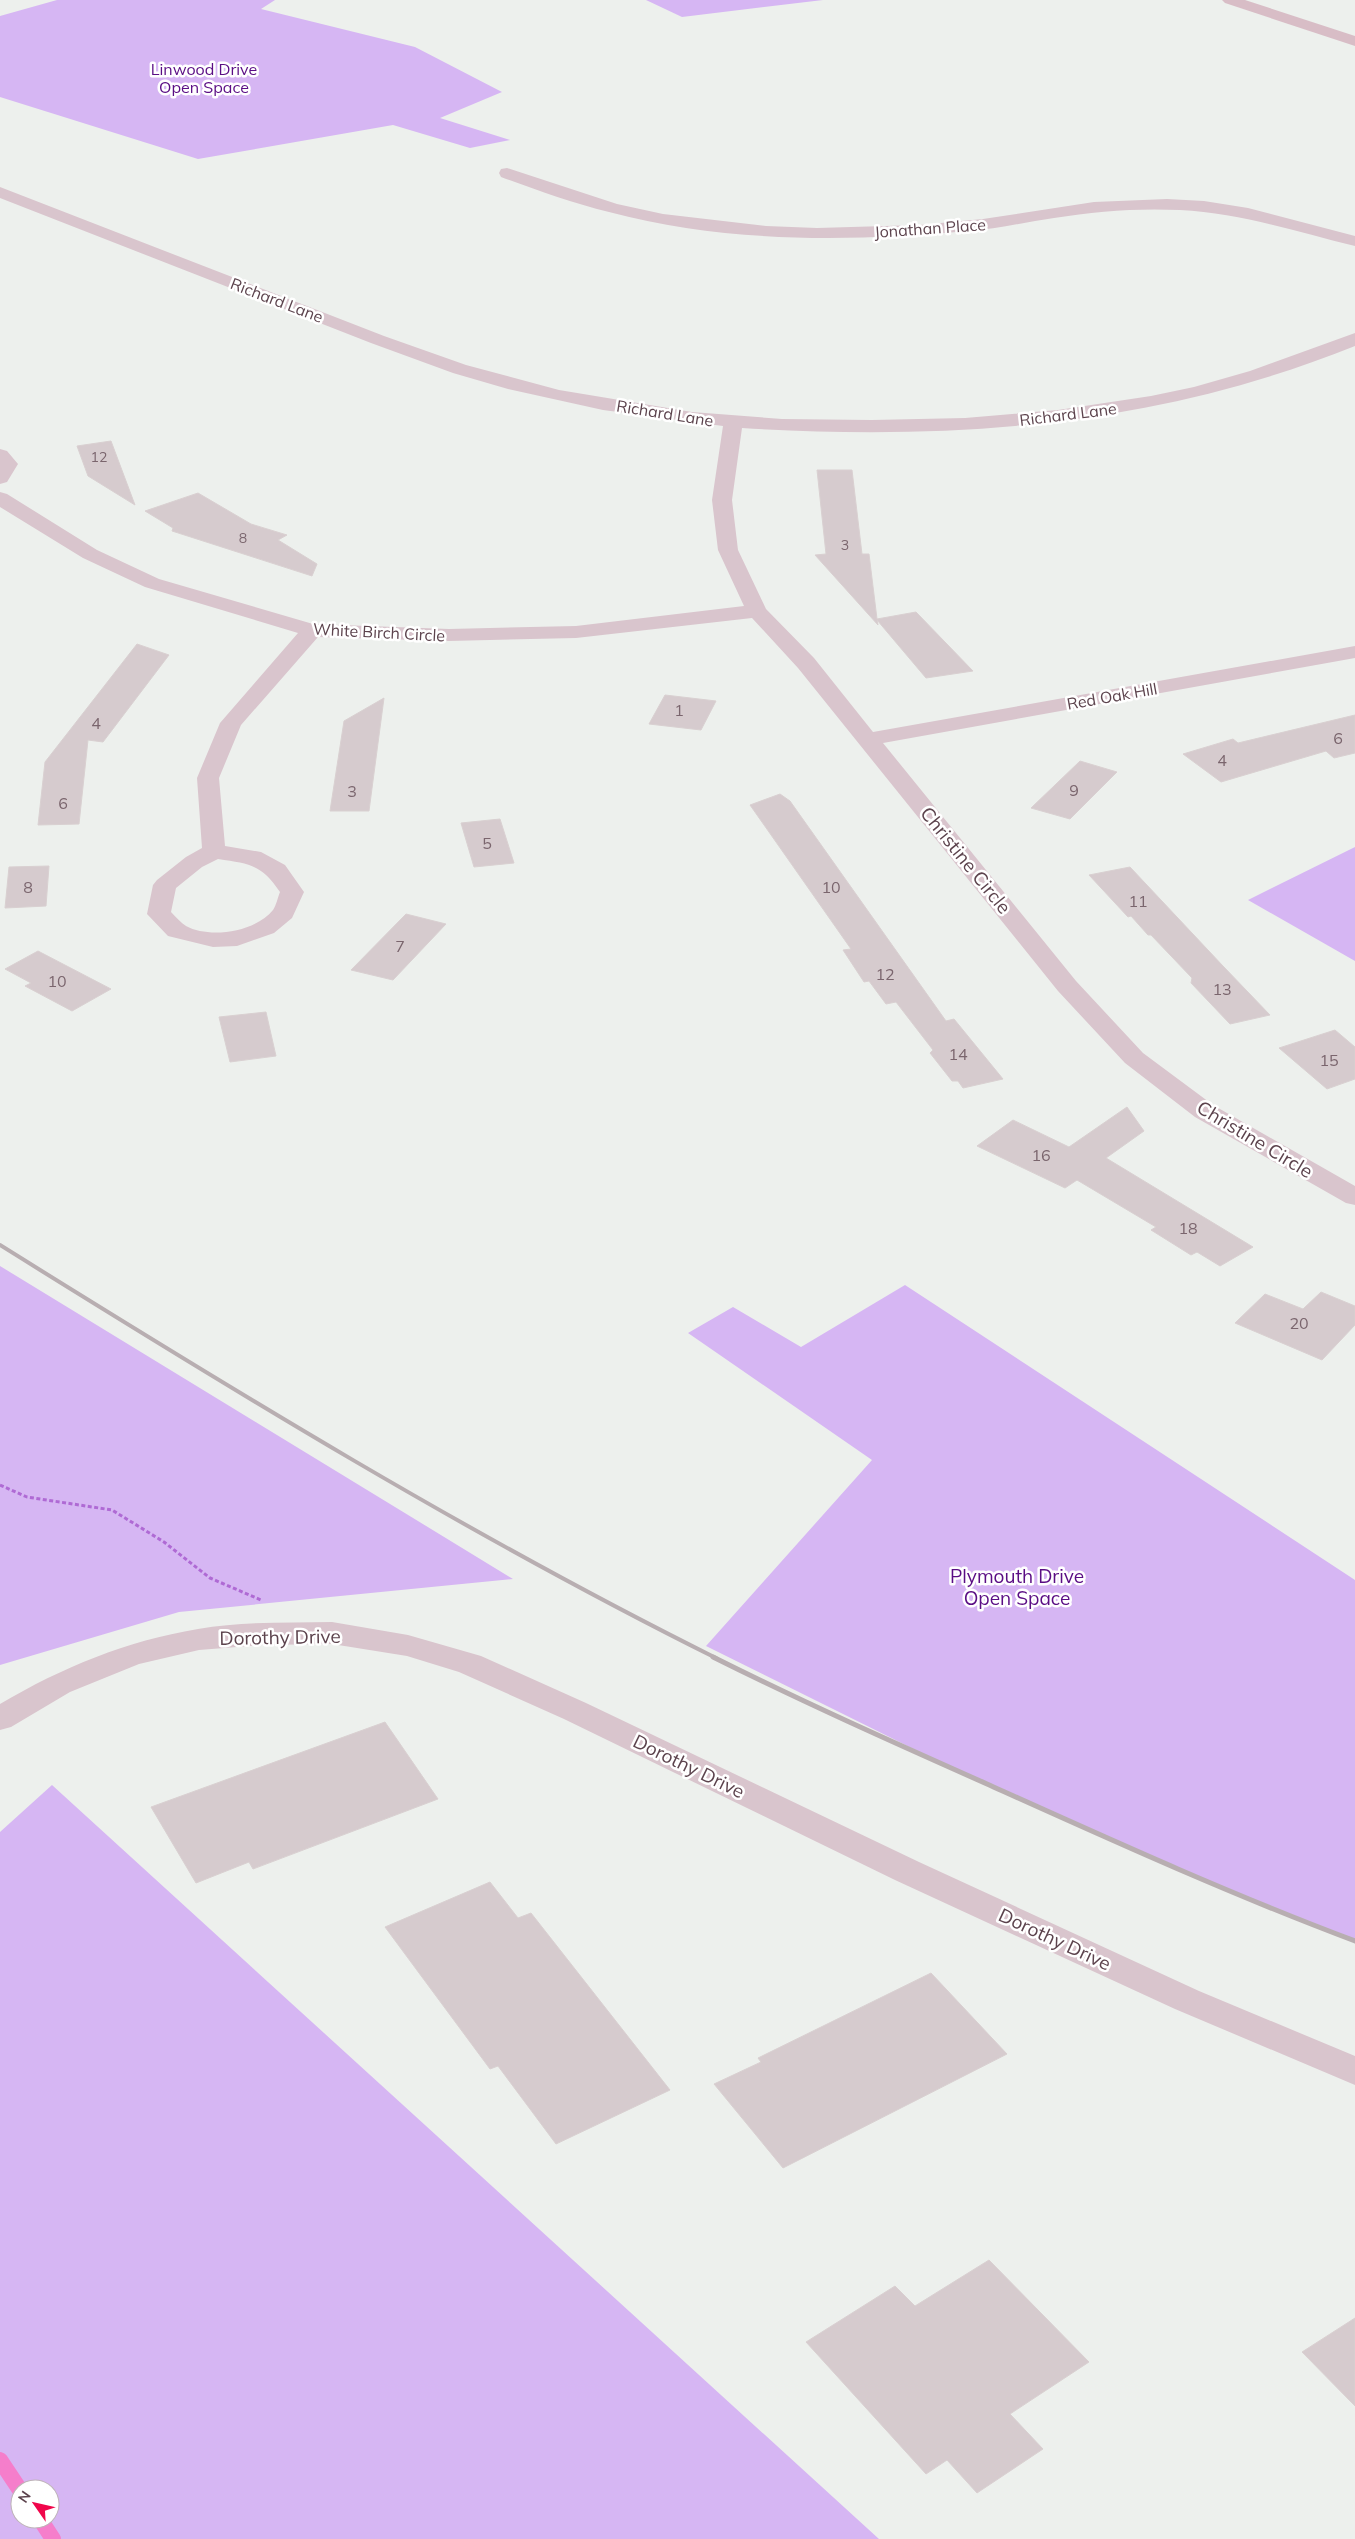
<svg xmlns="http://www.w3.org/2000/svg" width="1355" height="2539" font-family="Mulish,sans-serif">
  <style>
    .green { fill: #d6b6f3; fill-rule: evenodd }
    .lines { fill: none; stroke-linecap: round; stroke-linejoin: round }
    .stream { stroke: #f57ecb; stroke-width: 16 }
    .building { fill: #d6cbce; stroke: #d9d0d1 }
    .path { stroke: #af6ad4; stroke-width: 3; stroke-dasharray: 4 2.5; stroke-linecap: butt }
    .street { fill: #d9c5cd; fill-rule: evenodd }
    .secondary { fill: #d8bdc6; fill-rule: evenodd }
    .rail-far1 { stroke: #b8aeb1; stroke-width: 4 }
    .rail { stroke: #b8aeb1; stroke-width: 5 }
    .labels { text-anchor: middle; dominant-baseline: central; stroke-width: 5; stroke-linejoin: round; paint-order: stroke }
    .far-number-label { font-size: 14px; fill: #7a656d }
    .far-park-label { font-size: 16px; fill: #5a0d84; stroke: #fff }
    .far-street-label { font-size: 16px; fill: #5c434d; stroke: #fff }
    .number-label { font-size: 16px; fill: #7a656d }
    .street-label { font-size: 19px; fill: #5c434d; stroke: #fff }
    .park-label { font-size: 19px; fill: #5a0d84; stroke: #fff }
  </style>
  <rect width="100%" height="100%" fill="#edf0ed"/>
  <path class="green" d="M57,0H275L261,9L415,47L502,92L440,118L510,140L470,148L393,125L198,159L0,97V16Z
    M646,0H823L682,17Z
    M1355,847V961L1248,900Z
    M0,1266L513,1579L179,1612L0,1665Z
    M905,1285L1355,1580V1940L1152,1858L972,1778L706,1646L872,1460L688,1333L733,1307L801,1347Z
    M52,1785L879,2539H0V1832ZM20,2489H50V2519H20Z"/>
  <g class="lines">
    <path class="stream" d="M0,2460L20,2490
      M40,2519L53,2539"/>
  </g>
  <path class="building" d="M111,441L135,505L88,476L77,446Z
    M817,470H852L862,554H869L877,619L916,612L973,671L926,678L877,620L878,625L815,555L826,554Z
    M198,493L251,524L287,535L278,540L317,564L312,576L172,531L173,528L145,511Z
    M137,644L169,655L103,742L88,740L79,824L38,825L45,762Z
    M665,695L716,701L701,730L649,724Z
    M384,698L369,811H330L344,721Z
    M1355,715V753L1334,758L1326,751L1221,782L1183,754L1233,739L1238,743Z
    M1080,761L1117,772L1070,819L1031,808Z
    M780,794L790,801L946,1021L954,1019L1003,1079L963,1088L958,1081H952L930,1053L933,1050L896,1002L886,1004L869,981L864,982L843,950L851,949L750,805Z
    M500,819L514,863L474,867L461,823Z
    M49,866L46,906L5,908L9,867Z
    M1130,867L1223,966L1270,1015L1230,1024L1191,983L1192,978L1151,935H1148L1131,916L1128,917L1089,875Z
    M406,914L446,924L393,980L351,970Z
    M38,951L111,989L72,1011L25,986L31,983L5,969Z
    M266,1012L276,1056L230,1062L219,1017Z
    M1335,1030L1355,1047V1079L1327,1089L1279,1048Z
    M1127,1107L1144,1131L1106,1158L1253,1247L1220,1266L1197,1252L1191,1255L1151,1230L1156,1227L1077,1180L1065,1188L977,1146L1013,1120L1069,1147Z
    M1321,1292L1355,1306V1325L1322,1360L1235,1323L1265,1294L1303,1309Z
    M385,1722L438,1799L253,1869L249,1862L196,1883L151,1807Z
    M490,1882L518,1918L531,1913L670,2090L556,2144L498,2066L490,2069L385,1927Z
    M931,1973L1007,2054L783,2168L714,2084L761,2062L758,2058Z
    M989,2260L1089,2362L1010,2414L1043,2449L977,2493L947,2460L926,2474L806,2342L895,2286L915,2306Z
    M1355,2318V2406L1302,2352Z"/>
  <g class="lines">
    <path class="path" d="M0,1485L27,1497L112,1510L164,1542L210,1578L261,1600"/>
    <path class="street" d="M507,168L617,204L663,214L766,226L817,228L920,225L983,219L1094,202L1167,199L1204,201L1248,208L1355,236V246C1297,232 1241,213 1180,210C1138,208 1096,211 1054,218C1026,222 997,229 968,231C848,242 726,243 609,212C572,203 537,190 501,177L499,173L501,169Z
      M0,187L384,336L466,365L559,390L692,412L782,419L872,420L965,418L1058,410L1151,396L1194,387L1250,371L1355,333V346C1156,426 955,441 742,428L732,500L738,550L766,609L814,658L873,732L1355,646V658L883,743L1076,981L1143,1053L1213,1105L1355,1186V1205L1346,1203L1195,1117L1125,1063L1058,991L798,668L752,618L576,638L449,641L318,637L241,725L219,778L225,846L261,852L285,865L304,892L292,918L274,933L237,946L213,947L168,936L147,914L153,885L157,880L186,857L202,848L197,778L220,723L298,633L145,587L83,558L0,507V492L7,494L97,550L159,579L313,624L449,629L576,626L744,606L718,550L712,500L723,426L603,410L508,389L453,373L371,343L0,198ZM218,859C250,864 261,864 280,892C278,897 276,906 273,910C255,932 210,939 186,926C181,923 176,917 171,912L176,888L202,867Z
      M0,449L7,451L18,464L7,482L0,484Z
      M332,1622L408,1635L481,1656L586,1703L919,1862L1199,1991L1355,2056V2085L1175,2009L895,1880L564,1719L459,1672L407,1656L332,1644L262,1645L199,1650L139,1664L70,1692L11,1727L0,1730V1704C63,1667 126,1641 198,1629C242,1621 288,1623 332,1622Z"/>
    <path class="secondary" d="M1222,0H1245L1355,36V46L1225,3Z"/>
    <path class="rail-far1" d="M0,1245C234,1391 469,1535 716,1658"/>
    <path class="rail" d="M713,1657C803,1702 895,1743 987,1784C1109,1839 1230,1894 1355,1941"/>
  </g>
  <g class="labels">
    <g class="far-number-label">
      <text x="99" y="457">12</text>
      <text x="243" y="538">8</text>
      <text x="845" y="545">3</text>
    </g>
    <g class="far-park-label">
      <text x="204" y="69">Linwood Drive<tspan x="204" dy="18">Open Space</tspan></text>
    </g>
    <g class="far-street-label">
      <text transform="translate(930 228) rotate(-4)">Jonathan Place</text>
      <text transform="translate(277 300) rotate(21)">Richard Lane</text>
      <text transform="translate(665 413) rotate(9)">Richard Lane</text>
      <text transform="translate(1068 414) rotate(-7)">Richard Lane</text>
      <text transform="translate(379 632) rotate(3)">White Birch Circle</text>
      <text transform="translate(1112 696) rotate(-10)">Red Oak Hill</text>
    </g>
    <g class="number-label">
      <text x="679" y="710">1</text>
      <text x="96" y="723">4</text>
      <text x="1338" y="738">6</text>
      <text x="1222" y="760">4</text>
      <text x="1074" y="790">9</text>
      <text x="352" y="791">3</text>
      <text x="63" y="803">6</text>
      <text x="487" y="843">5</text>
      <text x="28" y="887">8</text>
      <text x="831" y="887">10</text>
      <text x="1138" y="901">11</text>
      <text x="400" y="946">7</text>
      <text x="885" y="974">12</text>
      <text x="57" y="981">10</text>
      <text x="1222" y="989">13</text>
      <text x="958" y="1054">14</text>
      <text x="1329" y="1060">15</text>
      <text x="1041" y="1155">16</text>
      <text x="1188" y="1228">18</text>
      <text x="1299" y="1323">20</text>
    </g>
    <g class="street-label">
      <text transform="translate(966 860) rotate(51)">Christine Circle</text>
      <text transform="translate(1255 1139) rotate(31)">Christine Circle</text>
      <text transform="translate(280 1637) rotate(-1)">Dorothy Drive</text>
      <text transform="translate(689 1766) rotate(26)">Dorothy Drive</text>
      <text transform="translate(1055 1939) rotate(25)">Dorothy Drive</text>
    </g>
    <g class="park-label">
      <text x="1017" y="1576">Plymouth Drive<tspan x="1017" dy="22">Open Space</tspan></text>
    </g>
  </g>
  <g transform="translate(35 2504) rotate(304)"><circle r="24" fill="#ffffff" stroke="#beb4b8"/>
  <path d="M0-4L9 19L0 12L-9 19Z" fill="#f0064b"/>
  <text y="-8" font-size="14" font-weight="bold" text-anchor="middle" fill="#5c434d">N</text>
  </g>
</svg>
